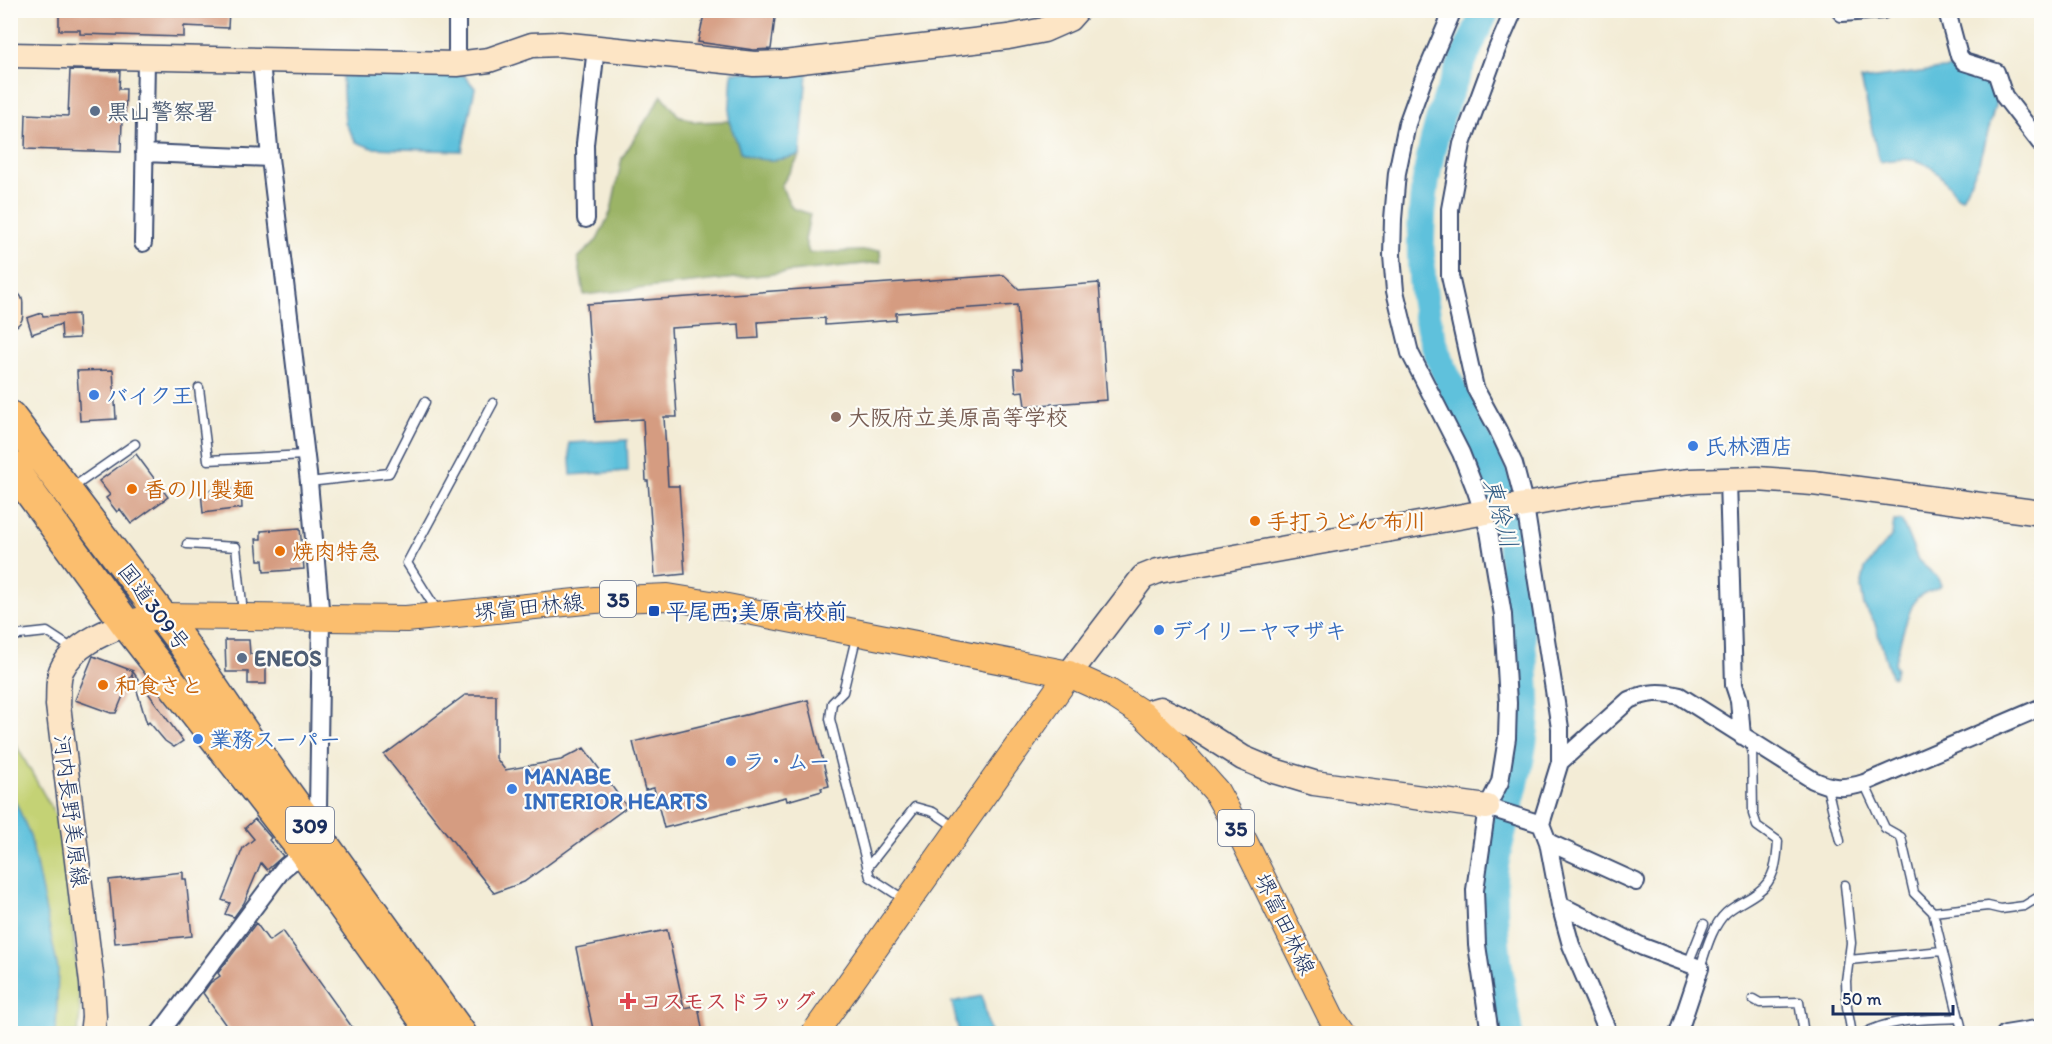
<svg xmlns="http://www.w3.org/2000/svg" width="2052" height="1044" font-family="Itim,'Klee One',sans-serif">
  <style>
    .green { fill: #c4d274; stroke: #708069; stroke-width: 1.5 }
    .forest { fill: #9bb466; stroke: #5b7262; stroke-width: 1.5 }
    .water { fill: #5ec1dc; stroke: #3c789d; stroke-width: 1.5 }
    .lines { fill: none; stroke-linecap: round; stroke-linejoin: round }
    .river { stroke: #5ec1dc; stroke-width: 28 }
    .building { fill: #d59c81 }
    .lane-casing { stroke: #3b4b70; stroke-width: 11 }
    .street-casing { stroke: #3b4b70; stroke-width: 20 }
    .secondary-casing { stroke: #3b4b70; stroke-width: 27 }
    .primary-casing { stroke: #3b4b70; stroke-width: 28 }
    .highway-casing { stroke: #3b4b70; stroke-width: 33 }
    .lane { stroke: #fff; stroke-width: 8 }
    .street { stroke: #fff; stroke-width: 16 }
    .secondary { stroke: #fde5c5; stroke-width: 24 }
    .primary { stroke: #fbbe6e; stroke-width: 26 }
    .highway { stroke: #fbbe6e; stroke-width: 30 }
    .service-dot { fill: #5c6f8a; stroke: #fdfcf7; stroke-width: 2 }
    .shop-dot { fill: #3f7fe0; stroke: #fdfcf7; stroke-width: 2 }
    .education-dot { fill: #8d6e63; stroke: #fdfcf7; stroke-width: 2 }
    .food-dot { fill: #e8710a; stroke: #fdfcf7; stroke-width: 2 }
    .transit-dot { fill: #1a4fb4; stroke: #fdfcf7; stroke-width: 2 }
    .health-dot { fill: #e0444e; stroke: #fdfcf7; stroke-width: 2 }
    .labels { text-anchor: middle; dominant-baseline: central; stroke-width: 4.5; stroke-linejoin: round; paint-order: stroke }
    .shield { fill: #fdfcf7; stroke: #5f6c8c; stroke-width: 1.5 }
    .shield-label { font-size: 21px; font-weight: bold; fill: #1b2f5e }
    .service-label { font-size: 22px; font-weight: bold; fill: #4e5e75; stroke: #fdfcf7; text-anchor: start }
    .shop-label { font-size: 22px; font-weight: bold; fill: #366cbe; stroke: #fdfcf7; text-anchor: start }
    .education-label { font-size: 22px; font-weight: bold; fill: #785e54; stroke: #fdfcf7; text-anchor: start }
    .food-label { font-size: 22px; font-weight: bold; fill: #c56008; stroke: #fdfcf7; text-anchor: start }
    .street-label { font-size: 22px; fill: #1b2f5e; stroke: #fdfcf7 }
    .transit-label { font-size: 22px; font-weight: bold; fill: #164399; stroke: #fdfcf7; text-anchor: start }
    .health-label { font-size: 22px; font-weight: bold; fill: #be3a42; stroke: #fdfcf7; text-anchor: start }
    .water-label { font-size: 24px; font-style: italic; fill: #2f5b84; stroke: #fdfcf7 }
  </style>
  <rect width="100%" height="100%" fill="#fdfcf7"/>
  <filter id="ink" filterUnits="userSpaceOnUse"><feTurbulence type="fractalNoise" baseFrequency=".0167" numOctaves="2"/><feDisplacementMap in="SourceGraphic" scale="12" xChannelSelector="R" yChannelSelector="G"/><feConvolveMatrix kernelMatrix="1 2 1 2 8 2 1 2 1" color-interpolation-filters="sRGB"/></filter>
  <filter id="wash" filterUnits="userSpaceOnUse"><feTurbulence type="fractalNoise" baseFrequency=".008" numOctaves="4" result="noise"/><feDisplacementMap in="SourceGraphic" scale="24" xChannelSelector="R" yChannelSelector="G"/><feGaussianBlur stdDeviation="1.35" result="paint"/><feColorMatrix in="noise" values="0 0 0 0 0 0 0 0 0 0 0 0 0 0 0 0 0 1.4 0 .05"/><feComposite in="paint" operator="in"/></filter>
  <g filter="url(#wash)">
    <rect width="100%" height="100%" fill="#f3ecd6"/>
    <path class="green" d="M10,732L16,745L60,823L74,941L80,1013L78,1033H11Z"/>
    <path class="forest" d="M662,95L678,115L696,122L729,121L741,152C764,163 776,160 800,155L781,186L792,208L810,214L805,240L809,253L880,250L881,262L584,295L578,258L597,240L611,211L622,158Z"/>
    <path class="water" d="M1958,67C1966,75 1976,74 1987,73L1998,94L1980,162L1962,198L1957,196C1933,164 1921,153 1880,162C1871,135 1869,107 1861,80Z
      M732,72L807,73L800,155C777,161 763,163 741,153L729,121Z
      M464,75L475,88L462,151L372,148L356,142L345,123L342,76Z
      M627,440L628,471L571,475L569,443Z
      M1894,521H1902L1918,560L1937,577L1941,585C1935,591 1924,591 1917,598C1908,607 1898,651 1894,665L1896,668L1894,677L1891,676L1874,621L1864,606L1861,587L1865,569L1892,535Z
      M10,789L30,835L58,969L56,1033H11Z
      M982,996L990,1033H959L952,1002Z"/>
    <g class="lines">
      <path class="river" d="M1486,10C1470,46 1452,81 1440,118C1417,195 1411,293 1443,368C1460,409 1485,447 1499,488C1509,519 1512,551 1515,582C1520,621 1525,660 1526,698C1528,758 1504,813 1494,870C1492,880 1494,892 1494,902C1494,946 1502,990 1509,1034"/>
    </g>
    <g id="blocks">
      <path class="building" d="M59,10H229L228,28L184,26V37L80,34V30H59Z
        M705,10H776L771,49L754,50L698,42Z
        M70,70L120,71L119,89H126L125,120H122L121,152L25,149L26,114L68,116Z
        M1004,275L1019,289L1099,283L1107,400L1025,406L1023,391L1016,392L1014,369H1022L1017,305L896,313V320L825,325V318L758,322L759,338L740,339L739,324L671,328L677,417H664L668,486H679L685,574L655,577L648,481H646L643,419L595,422L587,304Z
        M42,313L43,316L78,314L79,338L62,339L61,324L32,334L27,318Z
        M113,370L116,419L80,421L77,371Z
        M136,454L168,497L131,524L120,509L117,512L106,498L110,495L99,481Z
        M241,488L242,508L203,513L201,491Z
        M300,528L304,569L264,572L263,560H258L256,539H261V531Z
        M225,640H249L250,654L266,653V684H248V672H226Z
        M93,656L133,671L132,673L133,672L183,741L174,747L165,741L149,722L147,724L132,674L116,713H111L75,700Z
        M465,695H496V758L505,770L561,760L584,748L627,807L524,882L494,893L384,755Z
        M808,700L829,786L821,788L822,791L787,801L786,797L664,828L654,788L645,790L633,742Z
        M255,819L271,838L269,840L283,856L267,870L261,863L244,903L234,917L225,914L230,903L222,900L243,848L254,839L245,828Z
        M183,872V879H186L192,936L115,943L109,880Z
        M256,923L269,941L283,931L357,1034H232L203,993L210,983L220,976L218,973Z
        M667,930L684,1008L698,1005L703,1034H594L576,948Z"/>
    </g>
  </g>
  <g filter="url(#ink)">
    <use href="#blocks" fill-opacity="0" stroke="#3b4b70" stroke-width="1.5"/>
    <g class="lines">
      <defs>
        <path id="lane" d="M199,388L208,460L305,455
          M309,482L389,473L425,402
          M72,488L135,444
          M187,544L236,547L243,613
          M438,612L407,563L493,403
          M857,634L843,692L832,703L830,719L870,877L905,900
          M10,636L47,632L73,649
          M1864,783L1885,828L1901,837L1914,893L1933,912L1963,1034
          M1827,787L1840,841
          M867,868L915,807L933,812L958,829
          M1845,885L1851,943L1846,981L1847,1007L1852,1034
          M1933,912L1988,906L2001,909L2024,906L2042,895
          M1849,960L1942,951
          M1688,964L1704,924
          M1700,968C1706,950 1712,926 1726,913C1736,904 1748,900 1758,892C1775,880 1777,861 1778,841L1757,826L1753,814L1752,742
          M1753,999L1760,1003L1799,1002L1804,1034
          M1863,1034C1891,1018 1927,1020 1958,1018"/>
        <path id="street" d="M1453,10L1423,80L1407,124L1397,173L1393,219L1392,255L1395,291L1410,353L1461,453L1476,491L1489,531L1503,615L1508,703L1507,738L1500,782L1487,807L1475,890L1477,945L1490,1034
          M1514,10L1497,49L1462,144L1450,209V276L1475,388L1498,430L1514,464L1525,506L1560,728V762L1541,824L1548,842L1560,905L1571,945L1609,1034
          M1841,10L1842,13L1883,10
          M1943,10L1948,15L1959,56L1964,62L1996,72L2004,96L2042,145
          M261,61L270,158L309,482L321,619L318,809L307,821
          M457,64V10
          M144,153L270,158
          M586,219L585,144L596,48
          M143,243L146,59
          M1728,480L1734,685L1739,700L1742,736
          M1560,762L1629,700C1647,692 1661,691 1680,696L1813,780C1832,789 1845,789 1864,783L2042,707
          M1487,807L1541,824
          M1548,842L1636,882
          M1560,905L1643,947L1700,968L1678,1034
          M159,1034L283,869L304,852
          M2005,1034L2042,1028"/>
        <path id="secondary" d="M10,55L457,64L489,60L532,45L560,44L754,64L784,63L1008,37L1044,30L1069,19L1077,10
          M10,303V315
          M1069,674L1143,577L1158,571L1597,492L1691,481L1757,479L1813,483L2042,513
          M1143,714L1160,709L1185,721L1243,758L1274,771L1314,783L1487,807
          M92,1034L94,1017L92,983L58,705C59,695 57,680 61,671C72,646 102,633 126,624"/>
        <path id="primary" d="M126,624L160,616L406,619L595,600L668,597L717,605L1069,674L1109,692L1143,714L1177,747L1216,791L1244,841L1331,1017L1343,1034
          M814,1034L1069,674"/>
        <path id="highway" d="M10,416L184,645L257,752L461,1034
          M10,465L126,624L304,852L434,1034"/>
      </defs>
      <use href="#lane" class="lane-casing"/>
      <use href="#street" class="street-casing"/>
      <use href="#secondary" class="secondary-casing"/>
      <use href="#primary" class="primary-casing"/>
      <use href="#highway" class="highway-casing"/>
      <use href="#lane" class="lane"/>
      <use href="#street" class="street"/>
      <use href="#secondary" class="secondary"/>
      <use href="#primary" class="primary"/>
      <use href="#highway" class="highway"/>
    </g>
  </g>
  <g class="service-dot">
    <circle cx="95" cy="111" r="6"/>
    <circle cx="242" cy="658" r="6"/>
  </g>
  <g class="shop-dot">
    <circle cx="94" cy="395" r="6"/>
    <circle cx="1693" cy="446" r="6"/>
    <circle cx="1159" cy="630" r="6"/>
    <circle cx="198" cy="739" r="6"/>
    <circle cx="731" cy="761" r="6"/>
    <circle cx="512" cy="789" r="6"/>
  </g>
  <circle class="education-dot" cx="836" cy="417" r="6"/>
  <g class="food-dot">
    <circle cx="132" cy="489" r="6"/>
    <circle cx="1255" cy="521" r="6"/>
    <circle cx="280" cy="551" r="6"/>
    <circle cx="103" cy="685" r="6"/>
  </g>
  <rect class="transit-dot" x="648" y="605" width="12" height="12" rx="3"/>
  <path class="health-dot" d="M625 992h6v6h6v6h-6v6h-6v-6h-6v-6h6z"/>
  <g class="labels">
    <g class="shield">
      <rect x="600" y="581" width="36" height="36" rx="4.5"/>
      <rect x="286" y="807" width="48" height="36" rx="4.5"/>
      <rect x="1218" y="810" width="36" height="36" rx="4.5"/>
    </g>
    <g class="shield-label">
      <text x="618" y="599">35</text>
      <text x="310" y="825">309</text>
      <text x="1236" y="828">35</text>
    </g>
    <g class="service-label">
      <text x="107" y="111">黒山警察署</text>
      <text x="254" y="658">ENEOS</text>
    </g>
    <g class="shop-label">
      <text x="106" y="395">バイク王</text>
      <text x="1705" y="446">氏林酒店</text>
      <text x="1171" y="630">デイリーヤマザキ</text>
      <text x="210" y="739">業務スーパー</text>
      <text x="743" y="761">ラ・ムー</text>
      <text x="524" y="776">MANABE<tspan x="524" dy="25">INTERIOR HEARTS</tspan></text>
    </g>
    <g class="education-label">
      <text x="848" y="417">大阪府立美原高等学校</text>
    </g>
    <g class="food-label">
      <text x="144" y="489">香の川製麺</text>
      <text x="1267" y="521">手打うどん 布川</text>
      <text x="292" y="551">焼肉特急</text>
      <text x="115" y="685">和食さと</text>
    </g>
    <g class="street-label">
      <text transform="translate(154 607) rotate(53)">国道309号</text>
      <text transform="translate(529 607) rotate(-6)">堺富田林線</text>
      <text transform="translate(71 811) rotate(83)">河内長野美原線</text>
      <text transform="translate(1285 924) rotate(64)">堺富田林線</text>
    </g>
    <g class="transit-label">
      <text x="666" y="611">平尾西;美原高校前</text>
    </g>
    <g class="health-label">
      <text x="640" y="1001">コスモスドラッグ</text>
    </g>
    <g class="water-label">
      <text transform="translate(1501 513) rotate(75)">東除川</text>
    </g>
  </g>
  <rect width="2052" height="1044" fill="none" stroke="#fdfcf7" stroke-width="36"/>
  <path d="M1833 1005v9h120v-9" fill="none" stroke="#1b2f5e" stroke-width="3"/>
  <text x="1842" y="1005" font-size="18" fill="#1b2f5e" stroke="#fdfcf7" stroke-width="4.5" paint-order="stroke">50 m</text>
</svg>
